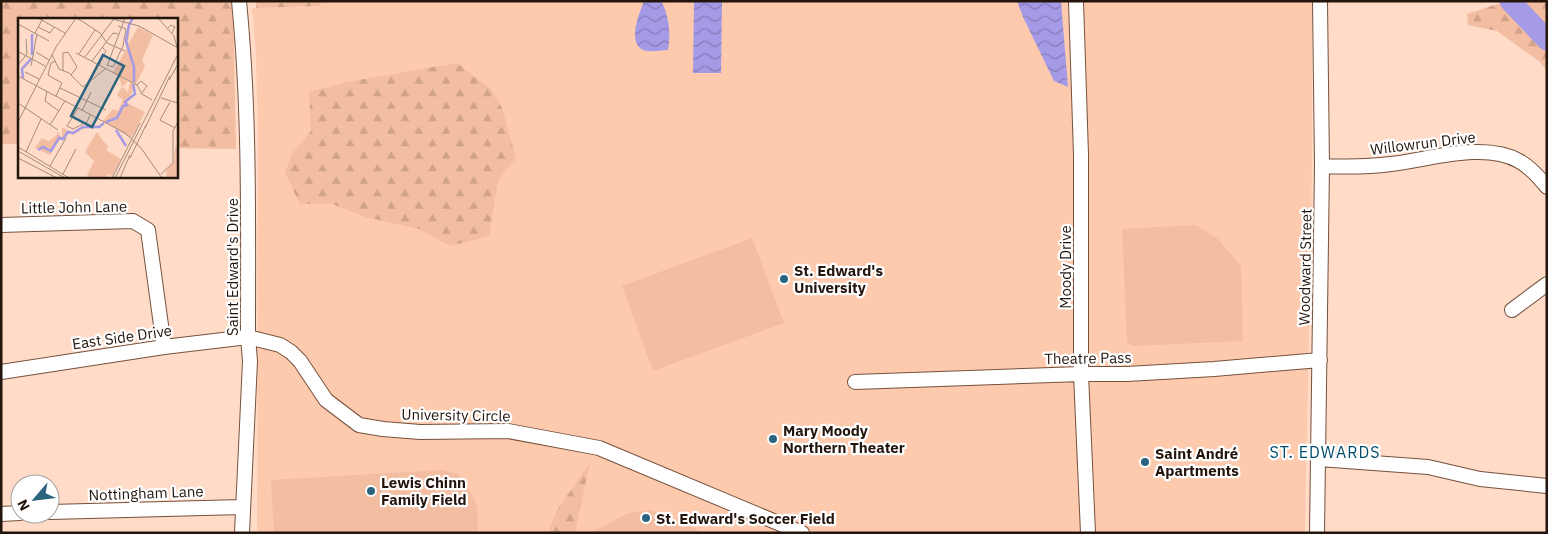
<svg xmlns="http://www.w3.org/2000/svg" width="1548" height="534" font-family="'IBM Plex Sans',sans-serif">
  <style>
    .built { fill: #fdcaae }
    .forest { fill: url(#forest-firs) }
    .pitch { fill: #f2bda0 }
    .water { fill: url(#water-waves) }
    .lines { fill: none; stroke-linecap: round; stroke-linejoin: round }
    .river { stroke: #a49ae6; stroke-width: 21 }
    .minor-casing { stroke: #76513c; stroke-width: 16 }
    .minor { stroke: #fff; stroke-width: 14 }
    .poi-dot { fill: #2b647e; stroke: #fff; stroke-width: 2 }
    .labels { text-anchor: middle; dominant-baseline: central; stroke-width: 4.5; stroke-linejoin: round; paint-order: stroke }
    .street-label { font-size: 15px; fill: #23140c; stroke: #fff }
    .poi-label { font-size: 15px; font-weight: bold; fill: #23140c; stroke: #fff; text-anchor: start }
    .neighbourhood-label { font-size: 16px; letter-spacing: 1px; fill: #004e6a; stroke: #fff }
    .inset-river { fill: none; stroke: #a49ae6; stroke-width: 2.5 }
    .inset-road { fill: none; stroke: #a78b7d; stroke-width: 1 }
    .view { fill: #2b647e; fill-opacity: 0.15; stroke: #2b647e; stroke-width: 2.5 }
    .inset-edge { fill: none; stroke: #23140c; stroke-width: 2.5 }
  </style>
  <defs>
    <pattern id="forest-firs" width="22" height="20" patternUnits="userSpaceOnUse" patternTransform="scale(1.25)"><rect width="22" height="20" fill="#f2bda0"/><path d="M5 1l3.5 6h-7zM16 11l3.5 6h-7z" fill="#cfa289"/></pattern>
    <pattern id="water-waves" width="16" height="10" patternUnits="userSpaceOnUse" patternTransform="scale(1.25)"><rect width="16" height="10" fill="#a49ae6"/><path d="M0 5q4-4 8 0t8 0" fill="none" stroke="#857cb9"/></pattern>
  </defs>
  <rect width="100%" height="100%" fill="#ffdbc8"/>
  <path class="built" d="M324,1H1312V170L1305,533H257L258,137L256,56L252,8L319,6Z"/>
  <path class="forest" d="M1,1H233L236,149L176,148V19H19V144H1Z
    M256,1H324L319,6L256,8Z
    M1507,1H1544L1547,5V71L1540,62L1497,31L1468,25L1467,14Z
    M457,63L491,89L502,108L516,158L498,180L489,236L450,246L419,229L365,217L332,204H300L285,173L292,154L311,131L309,92L347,82Z
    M590,462L575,533H548L556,512Z"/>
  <path class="pitch" d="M1196,225L1218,239L1241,266L1243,341L1132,346L1127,342L1122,229Z
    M752,238L784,323L653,371L622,286Z
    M442,470L458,474C475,499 480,501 477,533H274L271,480Z
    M651,510L688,524L702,533H591L628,513Z"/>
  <path class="water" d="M644,1H661C669,15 671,34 668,50C662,50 653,52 647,51C625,47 639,14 644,1Z
    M694,1H722L721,73H693Z
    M1017,1H1061L1068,87L1054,81L1023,17Z"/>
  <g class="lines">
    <path class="river" d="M1510,1L1547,40"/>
    <defs>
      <path id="minor" d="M239,1C250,113 248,225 248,337L250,361L242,533
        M1076,1L1081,155V374L1088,533
        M1322,166C1346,167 1368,167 1391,164C1428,160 1484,141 1519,161C1530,167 1539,177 1547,187
        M1,225L133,221L148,230L164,347
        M1512,310L1547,284
        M1,372L164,347L248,337L280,345L291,352L300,361L326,400L359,425L383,429L420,432L508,431L599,448L802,533
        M855,382L1081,374H1127L1214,369L1320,360
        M1319,459L1428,467L1480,479L1547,486
        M50,512L242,507
        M1,514L20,513
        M1317,533L1322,166L1320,1"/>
    </defs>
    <use href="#minor" class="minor-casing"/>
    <use href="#minor" class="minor"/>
  </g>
  <g class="poi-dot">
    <circle cx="784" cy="279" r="5"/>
    <circle cx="773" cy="439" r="5"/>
    <circle cx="1145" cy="462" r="5"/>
    <circle cx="371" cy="491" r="5"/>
    <circle cx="646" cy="518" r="5"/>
  </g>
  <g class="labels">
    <g class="street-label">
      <text transform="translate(1423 143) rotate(-7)">Willowrun Drive</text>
      <text transform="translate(74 207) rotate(-1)">Little John Lane</text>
      <text transform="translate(232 267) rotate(-90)">Saint Edward's Drive</text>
      <text transform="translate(1065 267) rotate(-90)">Moody Drive</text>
      <text transform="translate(1305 267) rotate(-89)">Woodward Street</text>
      <text transform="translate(122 337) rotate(-8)">East Side Drive</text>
      <text transform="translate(1088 358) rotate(-1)">Theatre Pass</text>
      <text transform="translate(456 415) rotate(1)">University Circle</text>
      <text transform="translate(146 493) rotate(-2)">Nottingham Lane</text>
    </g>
    <g class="poi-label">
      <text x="794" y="270">St. Edward's<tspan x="794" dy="17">University</tspan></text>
      <text x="783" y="430">Mary Moody<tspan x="783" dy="17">Northern Theater</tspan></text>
      <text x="1155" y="453">Saint André<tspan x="1155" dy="17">Apartments</tspan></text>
      <text x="381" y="482">Lewis Chinn<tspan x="381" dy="17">Family Field</tspan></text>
      <text x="656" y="518">St. Edward's Soccer Field</text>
    </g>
    <g class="neighbourhood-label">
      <text x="1325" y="452">ST. EDWARDS</text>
    </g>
  </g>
  <g transform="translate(18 18)">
    <rect width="160" height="160" fill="#ffdbc8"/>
    <path d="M79,114L86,124L76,143L67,134ZM157,129H160V160H149L148,153L156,144Z" fill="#f2bda0"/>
    <path d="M110,6H112L110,27L120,9L135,17L124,42L127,48L118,66L95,54L109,30ZM101,58L110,63L104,69L110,74L112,64L117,67L109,85L127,94L113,120L85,103L95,91L100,93L105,82L99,77L104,69ZM75,106L74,109L64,111L55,117L51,115L45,122L41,121L32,137L17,130L24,120L31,123L39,117V113L44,120V109L54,115Z" fill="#f2bda0"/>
    <path d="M86,124L90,128L88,132L103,141L94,158L90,156L87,160H73L69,157Z" fill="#f2bda0"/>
    <path class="inset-river" d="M115,0L111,7L108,23L116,49V64M14,37V16M5,60L4,51L13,41M88,104L99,100L105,88L109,87L107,84L117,76L115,66M98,112L108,128M20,132L25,129L33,133L41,120L45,121L50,114L55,115L65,109H81L86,105"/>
    <path class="inset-road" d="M20,0L47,15M59,0L82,15L89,25L107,33M91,0L121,8L160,30M140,0L156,18L159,29M0,6L31,23M20,9L32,15L36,9M149,11L153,7L157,9L154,15M17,15L25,0M1,34L27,48M18,34L31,42M58,35L119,67L124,76L134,82M61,36L77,12M34,37L41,51L51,55L65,69L87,51M67,39L95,2M38,43L33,45L30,57L44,65L38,78M74,43L95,15L100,16M0,47L9,36L8,21M81,47L88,33L84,29M89,47L95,49L105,28L108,11L100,8M13,48L19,16M89,48L107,0M45,53V35L50,34L59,49L53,57M7,54L21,61M0,58L107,115L123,130L144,160M151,62L160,46M119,67L123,63L129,68L123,76M42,70L88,92M29,73L27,83L41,93M143,80L160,85M152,84L142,102L157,110M0,85L40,112M60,90L49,108L55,111L69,104L72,97M64,93L73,74M0,104L38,29L58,0M32,107L47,83M127,110L152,58M0,129L51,160M0,133L47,160M8,134L23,101M0,140L39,160M112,140L128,107M32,148L48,120M45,156L58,131M143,156L155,145V113L160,104M94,160L122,105M97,160L160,36M102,160L112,137"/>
    <path class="view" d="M85,37L106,48L74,109L53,98Z"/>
    <rect width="160" height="160" class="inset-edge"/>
  </g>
  <rect width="1548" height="534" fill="none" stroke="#23140c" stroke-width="5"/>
  <g transform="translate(35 499) rotate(242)"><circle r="24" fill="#ffffff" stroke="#a7a19e"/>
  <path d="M0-4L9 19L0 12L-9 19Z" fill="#2b647e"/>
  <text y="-8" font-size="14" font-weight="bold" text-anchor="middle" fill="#23140c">N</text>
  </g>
</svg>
